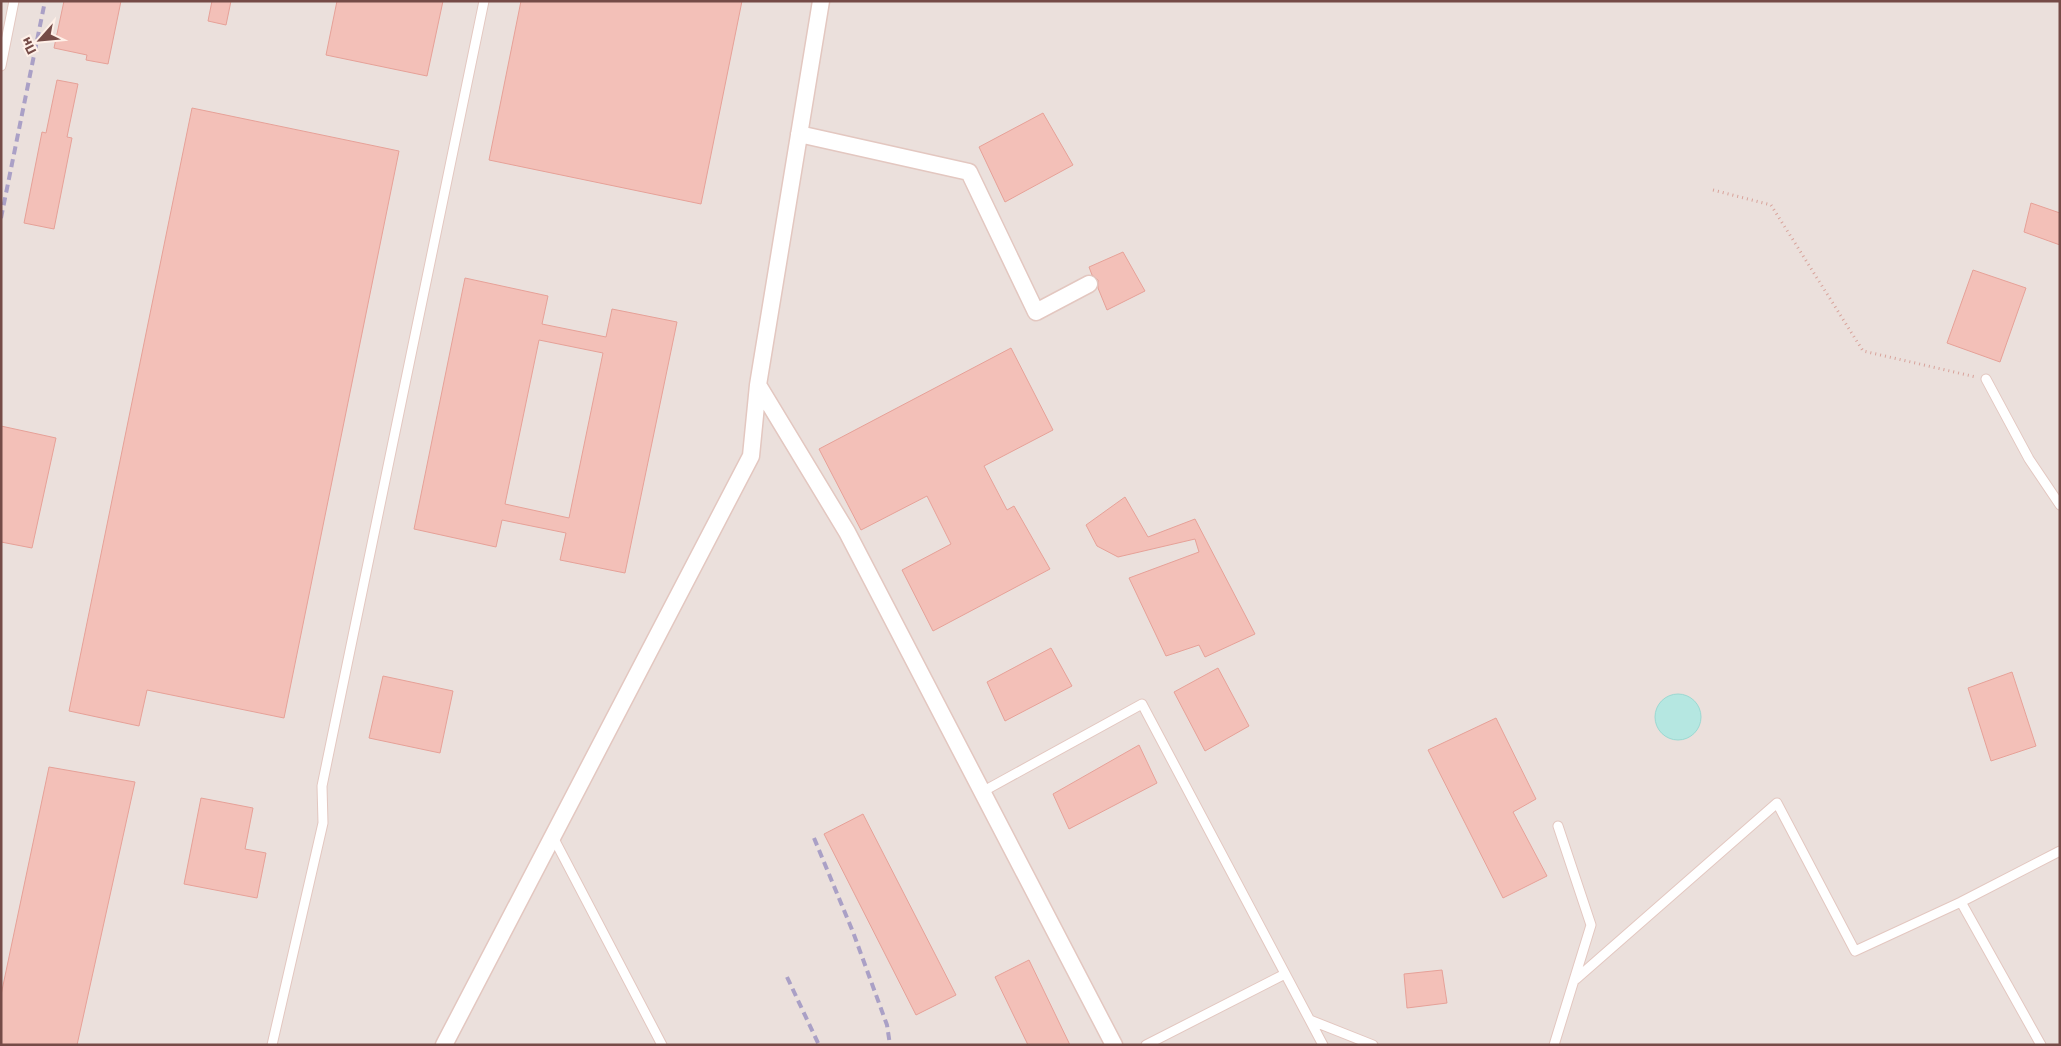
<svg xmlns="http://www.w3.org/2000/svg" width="2061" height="1046" font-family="'Source Sans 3',sans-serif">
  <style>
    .industrial { fill: #ebe0dc }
    .water { fill: #b5e7e1; stroke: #9bd9d2 }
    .building { fill: #f3c0b8; stroke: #e6a198; fill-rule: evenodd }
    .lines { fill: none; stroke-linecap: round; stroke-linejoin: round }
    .service-casing { stroke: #e3c7c0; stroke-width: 11 }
    .minor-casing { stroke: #e3c7c0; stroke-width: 19 }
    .path { stroke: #d8a39b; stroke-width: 3; stroke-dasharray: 1 4; stroke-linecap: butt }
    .service { stroke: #fff; stroke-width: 9 }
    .minor { stroke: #fff; stroke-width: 16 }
    .rail { stroke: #aaa0c6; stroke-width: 4; stroke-dasharray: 8 5; stroke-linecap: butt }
  </style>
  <rect width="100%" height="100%" fill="#fdebe1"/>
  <path class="industrial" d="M1,1H2060V1045H1Z"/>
  <path class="water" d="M1655 717a23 23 0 1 1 46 0a23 23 0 1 1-46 0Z"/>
  <path class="building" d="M64,1H121L108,64L86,60L87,55L54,48Z
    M212,1H231L226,25L208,21Z
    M337,1H443L427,76L326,55Z
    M521,1H742L701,204L489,160Z
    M57,80L78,84L67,137L72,138L54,229L24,223L42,132L46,133Z
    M192,108L399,151L284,718L147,690L139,726L69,711Z
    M1043,113L1073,165L1005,202L979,147Z
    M2031,203L2060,213V245L2024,232Z
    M1123,252L1145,291L1107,310L1098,288V280L1092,275L1089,267Z
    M1973,270L2026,288L2000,362L1947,343Z
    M465,278L548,296L542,324L606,337L612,309L677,322L625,573L560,560L566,533L502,520L496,547L414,529ZM539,340L603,353L569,518L505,504Z
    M1011,348L1053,430L984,466L1007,510L1014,506L1050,569L933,631L902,570L951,544L927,496L861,530L819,449Z
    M1,426L56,438L32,548L1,542Z
    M1125,497L1148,537L1195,519L1255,634L1205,657L1199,645L1166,656L1129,578L1199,552L1195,539L1118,557L1097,546L1086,525Z
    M1051,648L1072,686L1005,721L987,682Z
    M1218,668L1249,726L1205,751L1174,692Z
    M2012,672L2036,746L1991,761L1968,688Z
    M383,676L453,691L440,753L369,738Z
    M1496,718L1536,799L1513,812L1547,876L1503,898L1428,750Z
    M1139,745L1157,783L1069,829L1053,794Z
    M49,767L135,782L77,1045H1V995Z
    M201,798L253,808L245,849L266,853L257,898L184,884Z
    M863,814L956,995L916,1015L824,834Z
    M1029,960L1070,1045H1028L995,977Z
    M1442,970L1447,1003L1407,1008L1404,974Z"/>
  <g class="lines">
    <defs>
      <path id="service" d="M1,66L14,1
        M1986,379L2029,459L2060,505
        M982,792L1142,704L1323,1045
        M553,837L662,1045
        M1961,902L2041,1045
        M1576,979L1777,803L1855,951L1961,902L2060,851
        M1310,1020L1373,1045
        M272,1045L323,823L322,786L484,1
        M1146,1045L1285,974
        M1554,1045L1591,925L1558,826"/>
      <path id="minor" d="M799,134L969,172L1036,312L1089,284
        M758,385L847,532L1114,1045
        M444,1045L751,456L758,385L821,1"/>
    </defs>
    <use href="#service" class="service-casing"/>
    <use href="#minor" class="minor-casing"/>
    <path class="path" d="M1713,190L1771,205L1863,351L1976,377"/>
    <use href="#service" class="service"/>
    <use href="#minor" class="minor"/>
    <path class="rail" d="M1,218L45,1
      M814,838L853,932L887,1025L890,1045
      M787,977L819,1045"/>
  </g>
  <rect width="2061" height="1046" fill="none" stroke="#754b47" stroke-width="5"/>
  <g transform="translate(40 40) rotate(243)" stroke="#fff0e8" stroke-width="4" paint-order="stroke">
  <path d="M0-4L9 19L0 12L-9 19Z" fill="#754b47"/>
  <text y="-8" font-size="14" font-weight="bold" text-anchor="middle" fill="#754b47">Пн</text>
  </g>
</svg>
